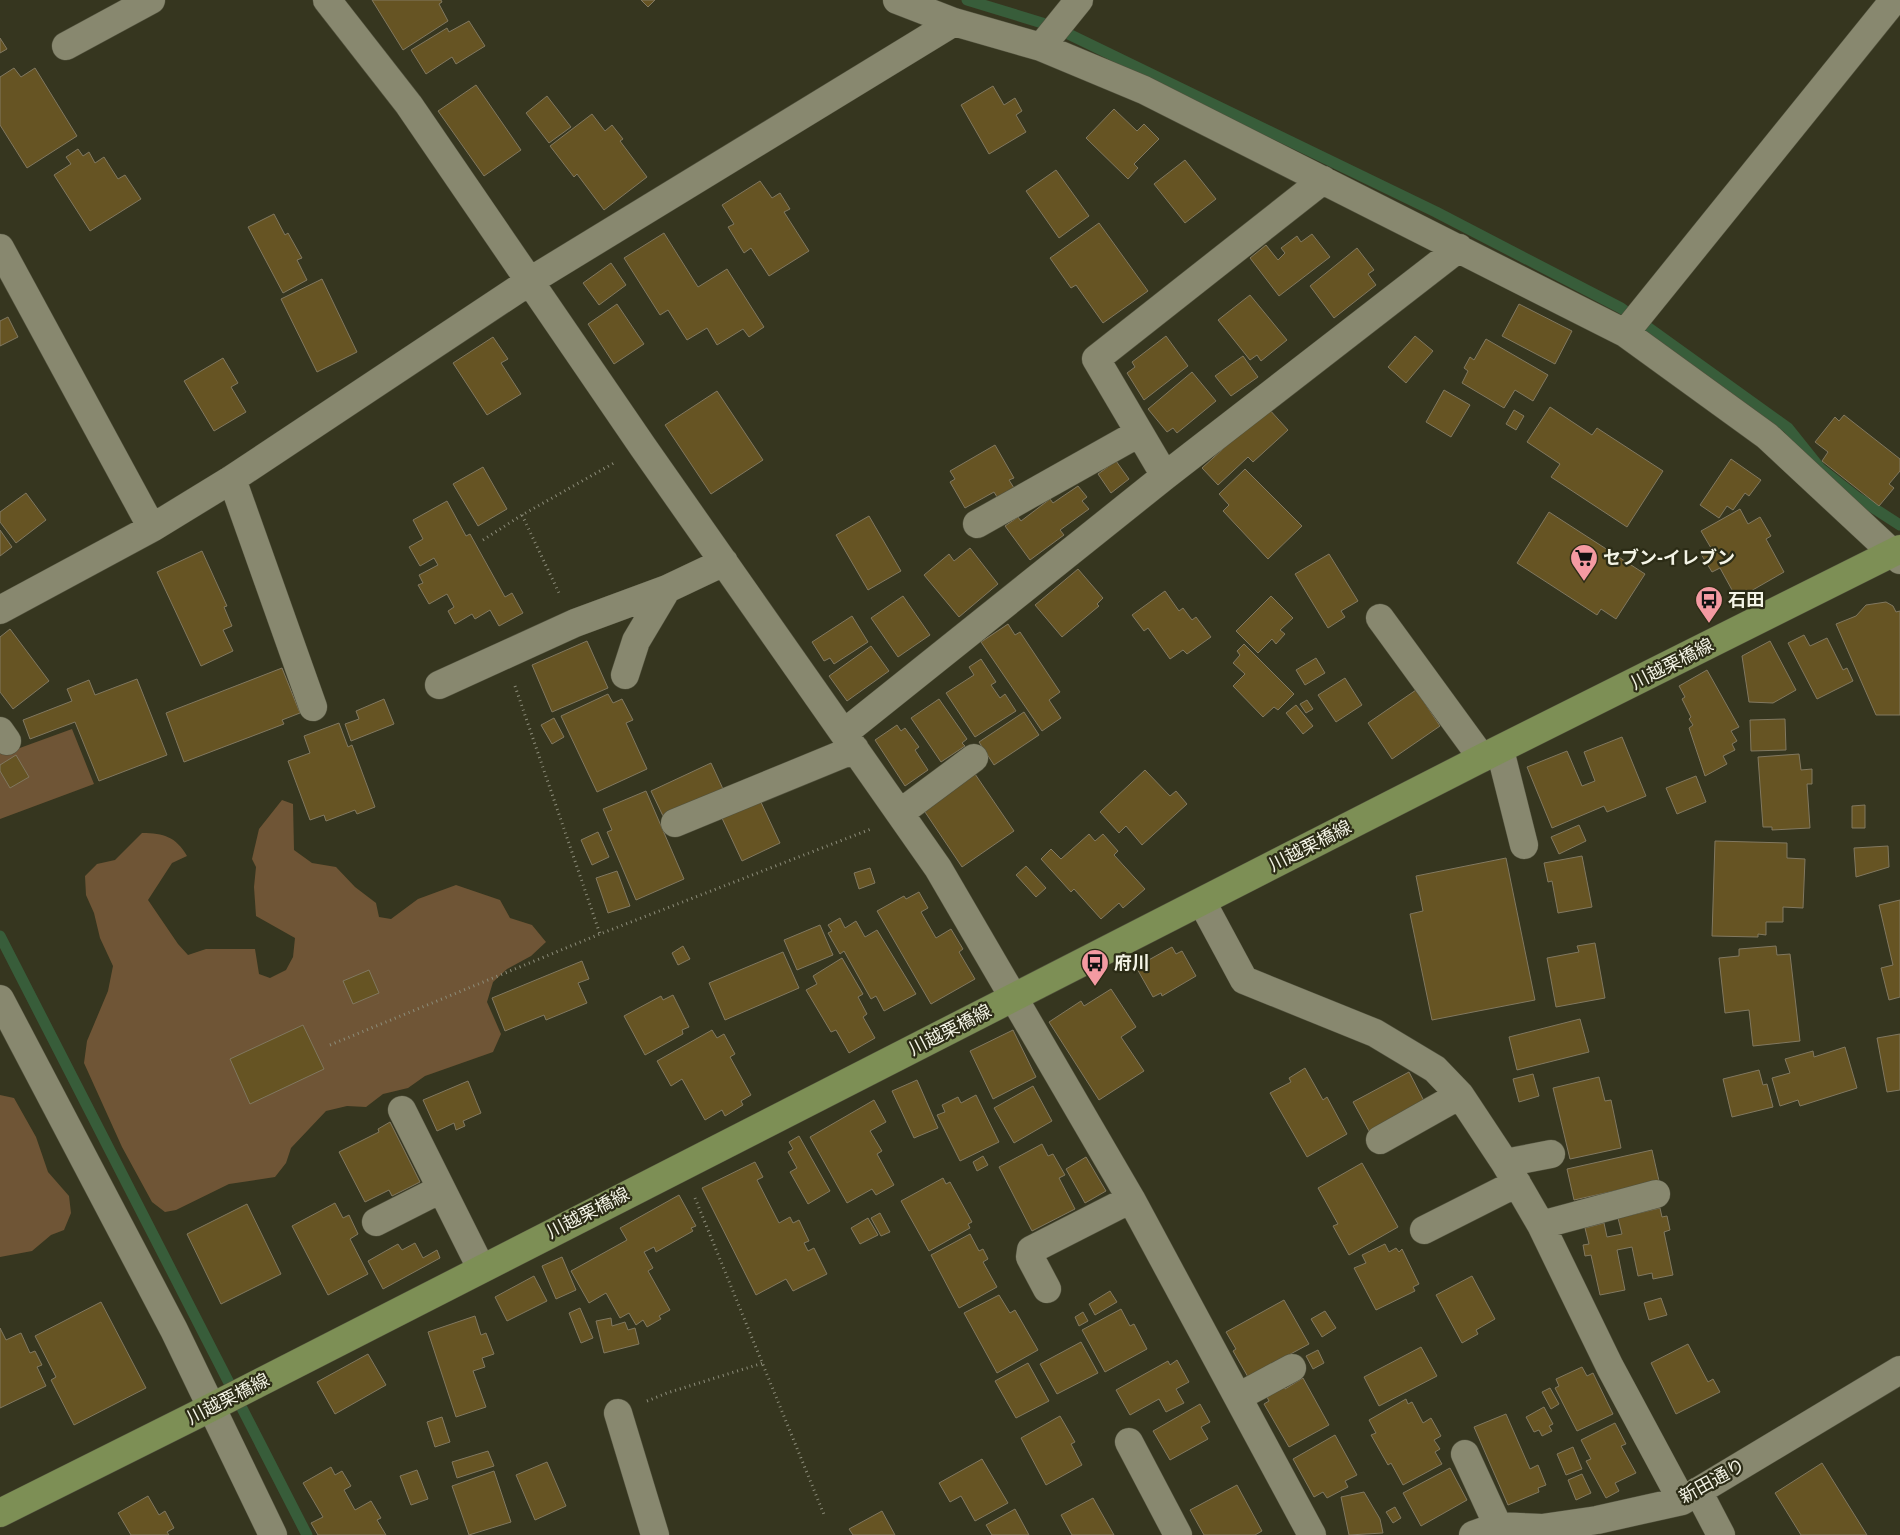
<svg xmlns="http://www.w3.org/2000/svg" width="1900" height="1535" font-family="Arial,'Noto Sans JP',sans-serif">
  <style>
    .green { fill: #6f5536 }
    .lines { fill: none; stroke-linecap: round; stroke-linejoin: round }
    .stream { stroke: #385d3a; stroke-width: 11 }
    .building { fill: #665423; stroke: #817860 }
    .minor-casing { stroke: #51513d; stroke-width: 29 }
    .major-casing { stroke: #51513d; stroke-width: 29 }
    .path { stroke: #8d8d7a; stroke-width: 3; stroke-dasharray: 1 4; stroke-linecap: butt }
    .minor { stroke: #88886f; stroke-width: 28 }
    .major { stroke: #7d8f55; stroke-width: 28 }
    .labels { text-anchor: middle; dominant-baseline: central; stroke-width: 4.5; stroke-linejoin: round; paint-order: stroke }
    .poi-label { font-size: 18px; font-weight: bold; fill: #f4f4e6; stroke: #2c2c16; text-anchor: start }
    .street-label { font-size: 18px; fill: #f4f4e6; stroke: #2c2c16 }
  </style>
  <rect width="100%" height="100%" fill="#36361f"/>
  <path class="green" d="M72,729L94,784L0,819V745L6,753Z
    M282,800L293,804L294,850L312,863L336,867L355,887L376,903L379,917L391,919L418,899L456,885L500,900L510,918L532,925L546,942L531,956L507,969L493,982L487,1002L501,1034L493,1052L425,1076L408,1088L383,1094L366,1107L347,1106L326,1111L291,1148L286,1163L275,1177L229,1184L176,1210L165,1212L152,1202L122,1147L84,1063L87,1041L108,991L113,966L100,938L94,913L86,895L85,876L97,864L115,860L142,833C164,833 176,837 187,856L172,863L148,900L178,944L188,955L206,949H255L259,974L270,978L286,970L293,957L295,938L256,916L254,887L256,867L252,859L259,829Z
    M0,1095L14,1098L36,1137L48,1172L69,1196L71,1213L64,1230L51,1235L32,1251L0,1257Z"/>
  <g class="lines">
    <path class="stream" d="M967,0L1052,26L1436,212L1621,308L1788,428L1820,468L1858,498L1900,525
      M0,936L307,1535"/>
  </g>
  <path class="building" d="M372,0H441L442,2L439,4L448,21L403,50Z
    M641,0H655L648,7Z
    M469,21L485,46L456,64L452,57L426,74L411,50L447,28L449,32Z
    M0,38L7,49L0,53Z
    M14,68L21,77L35,68L77,136L27,168L0,125V77Z
    M476,85L521,150L484,176L438,111Z
    M993,86L1004,105L1015,98L1022,111L1016,115L1026,132L989,154L961,105Z
    M547,96L571,127L549,143L526,113Z
    M1114,109L1137,131L1144,124L1159,139L1134,164L1138,168L1128,179L1086,138Z
    M592,114L605,131L612,125L623,139L620,141L647,177L604,210L577,174L574,177L550,146Z
    M78,149L83,156L89,152L95,163L104,157L118,179L125,175L141,199L90,231L54,175L71,164L66,157Z
    M1185,160L1216,199L1185,223L1154,184Z
    M1056,170L1089,216L1059,238L1026,191Z
    M760,181L772,198L780,193L790,209L784,212L809,251L769,276L751,248L744,253L728,227L734,224L722,205Z
    M274,214L285,235L288,233L302,258L297,260L307,280L283,293L248,227Z
    M1099,223L1148,291L1103,323L1076,285L1071,288L1050,258Z
    M664,233L698,287L727,269L764,327L749,337L743,329L717,345L707,328L687,340L668,310L660,315L624,258Z
    M1312,234L1330,257L1279,296L1250,258L1266,245L1278,260L1285,253L1281,248L1297,236L1301,242Z
    M1357,248L1374,270L1368,274L1376,285L1334,318L1310,286Z
    M611,263L626,285L599,305L583,283Z
    M322,279L357,352L317,372L281,299Z
    M1250,295L1287,340L1261,361L1257,355L1250,360L1218,320Z
    M617,304L644,344L614,364L588,324Z
    M1519,304L1572,331L1555,364L1502,336Z
    M8,317L18,337L0,346V321Z
    M1166,336L1188,366L1144,400L1127,373L1135,367L1132,362Z
    M1415,336L1433,351L1406,383L1388,367Z
    M493,337L508,359L501,363L521,394L487,415L453,363Z
    M1486,339L1548,375L1533,401L1515,390L1504,408L1462,383L1468,371L1464,368L1470,357L1474,360Z
    M1243,356L1258,377L1231,396L1215,376Z
    M223,358L238,383L231,387L246,412L214,431L184,381Z
    M1192,372L1216,401L1177,433L1173,428L1167,432L1148,409Z
    M1444,390L1470,405L1451,437L1426,422Z
    M717,391L763,460L711,494L665,425Z
    M1550,407L1592,435L1597,428L1663,471L1627,527L1551,477L1560,464L1527,442Z
    M1268,408L1288,430L1253,462L1248,457L1218,485L1202,468Z
    M1514,410L1524,416L1516,430L1506,424Z
    M1844,415L1900,459V471L1889,484L1894,488L1879,506L1822,461L1828,452L1815,442L1835,417L1839,421Z
    M995,445L1014,478L1009,480L1014,488L997,497L994,492L965,508L950,482L955,479L950,471Z
    M1731,459L1761,480L1749,496L1745,493L1733,510L1727,506L1719,518L1700,505Z
    M1116,461L1129,479L1111,493L1098,474Z
    M483,467L507,509L478,526L453,484Z
    M1245,469L1302,526L1268,559L1223,511L1229,505L1219,494Z
    M1078,486L1087,497L1082,501L1089,509L1060,530L1064,535L1030,560L1005,526L1018,517L1021,521L1050,499L1053,503Z
    M26,493L46,520L16,543L0,522V512Z
    M447,501L466,536L470,534L505,597L512,593L523,613L499,626L490,610L475,619L472,614L455,624L448,611L454,607L447,594L429,604L418,585L423,583L419,575L438,565L434,558L420,566L409,547L423,539L413,520Z
    M1740,509L1748,524L1760,517L1771,536L1766,539L1784,572L1737,599L1720,568L1712,572L1701,554L1711,548L1701,531Z
    M1549,512L1645,574L1616,619L1601,609L1597,615L1517,563Z
    M869,516L901,571L868,590L836,535Z
    M0,530L12,547L0,556Z
    M970,548L998,584L959,617L924,575L949,554L954,561Z
    M202,551L227,606L224,607L232,626L223,630L233,651L201,666L157,572Z
    M1329,554L1358,601L1341,611L1345,617L1328,628L1295,574Z
    M1078,569L1103,598L1097,604L1099,606L1062,637L1035,605Z
    M1165,591L1179,611L1183,608L1192,620L1196,617L1211,637L1187,654L1183,650L1170,659L1148,628L1144,631L1132,615Z
    M903,596L930,635L898,657L871,618Z
    M1271,596L1293,618L1280,630L1285,634L1276,644L1272,639L1258,653L1236,631Z
    M1886,602L1893,606L1896,612L1900,611V715H1876L1836,624L1856,616L1866,605Z
    M852,616L868,642L834,664L830,658L824,661L812,642Z
    M1008,624L1015,635L1020,632L1060,692L1049,700L1061,718L1042,731L981,642Z
    M10,629L49,681L13,709L0,692V637Z
    M1804,635L1810,646L1827,638L1843,670L1847,668L1853,681L1817,699L1788,643Z
    M587,641L608,688L552,712L532,665Z
    M1770,641L1796,690L1773,703L1749,702L1742,656Z
    M1244,644L1294,694L1278,710L1274,707L1263,717L1233,686L1245,674L1233,663L1240,655L1237,651Z
    M871,646L889,671L847,701L829,676Z
    M1316,658L1325,673L1305,685L1296,670Z
    M981,659L996,682L991,685L1000,698L1005,694L1016,711L975,737L946,693L974,675L969,667Z
    M282,668L300,713L282,720L284,724L184,762L166,713Z
    M1707,670L1739,727L1731,731L1737,741L1732,744L1735,750L1723,756L1727,764L1705,776L1689,728L1693,725L1689,719L1691,717L1682,699L1685,697L1679,686Z
    M1345,678L1362,705L1336,722L1318,695Z
    M137,679L167,755L99,781L75,722L30,739L23,720L72,701L67,689L89,680L95,695Z
    M1416,690L1440,726L1392,759L1368,723Z
    M608,694L613,703L622,699L633,720L626,723L647,769L597,792L561,716Z
    M384,699L394,724L351,741L345,724L359,719L356,711Z
    M939,699L967,739L962,743L965,746L941,762L911,718Z
    M1307,700L1313,709L1306,713L1300,704Z
    M1296,705L1313,726L1303,734L1286,713Z
    M1024,712L1039,735L994,765L979,742Z
    M554,718L564,737L552,744L541,725Z
    M1785,719L1786,750L1751,751L1750,720Z
    M339,723L348,747L352,745L375,807L357,814L355,810L326,821L324,815L310,820L288,761L310,753L304,736Z
    M897,725L901,731L905,728L919,747L915,750L928,770L905,786L875,740Z
    M1622,737L1646,796L1607,812L1604,806L1552,828L1527,767L1567,751L1582,786L1595,781L1584,752Z
    M1799,754L1801,770L1812,769V784H1807L1810,828L1772,830V827H1763L1758,757Z
    M16,755L29,777L10,788L0,771V765Z
    M711,763L723,789L663,816L651,791Z
    M1145,770L1170,796L1176,791L1187,804L1142,845L1126,826L1119,833L1100,812Z
    M975,774L1014,831L962,867L923,809Z
    M1696,776L1706,802L1677,814L1666,788Z
    M646,791L684,879L636,900L607,832L612,830L603,809Z
    M759,798L780,843L742,861L721,816Z
    M1865,805V828H1852V806Z
    M1579,825L1586,841L1559,854L1551,837Z
    M598,832L609,857L592,865L581,840Z
    M1089,834L1095,841L1103,834L1118,851L1114,855L1145,889L1123,908L1119,903L1101,919L1074,889L1071,892L1041,859L1051,849L1061,859Z
    M1715,841L1787,843V858L1805,859L1803,908L1783,907V922H1766V935L1758,934V937L1712,936Z
    M1888,846L1889,867L1856,877L1854,848Z
    M1582,856L1592,907L1558,913L1552,881L1548,882L1544,863Z
    M1506,858L1535,1000L1432,1020L1410,914L1423,911L1416,876Z
    M1026,866L1046,888L1036,897L1016,875Z
    M870,868L875,883L859,889L854,873Z
    M617,871L630,906L608,913L596,878Z
    M919,892L928,908L921,912L936,938L951,929L963,949L959,952L975,979L931,1004L877,911L904,896L906,899Z
    M1900,900V997L1889,1000L1881,968L1893,965L1879,905Z
    M840,918L845,928L856,921L865,937L877,930L916,994L884,1011L876,996L871,999L844,951L840,954L828,933L832,931L828,925Z
    M820,925L833,955L797,970L784,940Z
    M1595,943L1605,998L1556,1007L1547,958L1579,952L1577,946Z
    M683,946L690,959L678,965L672,953Z
    M1776,946L1777,955L1790,954L1800,1041L1753,1046L1749,1010L1725,1013L1719,958L1739,956V949Z
    M1172,947L1176,954L1182,951L1196,976L1162,996L1161,993L1153,997L1136,967Z
    M783,952L799,988L725,1020L709,983Z
    M842,958L863,994L858,997L867,1014L863,1017L875,1038L849,1053L836,1030L831,1032L806,990L817,984L813,976Z
    M582,961L589,979L578,983L587,1003L546,1020L544,1015L505,1031L492,998Z
    M369,970L379,993L353,1004L343,981Z
    M1111,989L1136,1027L1121,1037L1144,1071L1099,1100L1049,1022L1081,1001L1084,1006Z
    M673,995L689,1027L682,1030L683,1034L645,1055L624,1016L661,996L663,1000Z
    M1580,1019L1589,1052L1517,1070L1509,1037Z
    M303,1025L324,1069L250,1104L230,1059Z
    M712,1030L717,1038L724,1034L735,1054L730,1057L751,1095L741,1101L743,1105L725,1116L722,1110L705,1120L682,1079L671,1086L657,1061Z
    M1013,1030L1036,1077L993,1099L970,1051Z
    M1900,1034V1090L1887,1092L1877,1038Z
    M1845,1047L1857,1088L1800,1106L1798,1100L1780,1106L1772,1078L1790,1073L1785,1059L1813,1051L1814,1057Z
    M1305,1068L1323,1100L1327,1097L1347,1134L1307,1157L1270,1093L1291,1082L1289,1078Z
    M1759,1070L1763,1085L1767,1084L1773,1107L1732,1117L1723,1079Z
    M1409,1072L1424,1101L1369,1131L1353,1102Z
    M1533,1074L1539,1096L1519,1102L1513,1079Z
    M1599,1077L1605,1101L1611,1100L1621,1148L1570,1159L1553,1088Z
    M917,1080L938,1128L914,1138L892,1091Z
    M468,1081L481,1113L463,1121L465,1126L456,1130L454,1123L437,1131L423,1100Z
    M1033,1086L1052,1121L1014,1143L994,1108Z
    M976,1095L999,1142L960,1161L937,1115L945,1112L942,1105L958,1097L961,1103Z
    M874,1100L886,1122L870,1131L882,1151L877,1154L894,1185L876,1195L872,1189L847,1203L810,1137Z
    M390,1122L420,1182L392,1196L389,1190L365,1202L339,1152L379,1132L378,1129Z
    M799,1136L830,1191L808,1204L790,1172L797,1168L788,1152L793,1149L789,1142Z
    M1042,1144L1048,1156L1053,1154L1065,1175L1059,1178L1075,1209L1032,1231L999,1167Z
    M1652,1150L1659,1181L1574,1200L1567,1169Z
    M983,1156L988,1165L977,1171L973,1162Z
    M1086,1157L1106,1191L1085,1203L1066,1169Z
    M755,1162L763,1177L757,1180L779,1223L790,1217L793,1223L799,1220L809,1241L804,1243L808,1251L814,1248L827,1274L793,1291L786,1279L756,1295L702,1188Z
    M1362,1163L1398,1227L1349,1255L1333,1226L1338,1224L1318,1188Z
    M943,1178L946,1184L950,1182L972,1222L968,1224L970,1228L929,1251L901,1201Z
    M679,1195L696,1226L691,1228L693,1231L656,1252L654,1247L644,1252L653,1268L648,1271L670,1310L659,1316L661,1319L647,1327L643,1320L636,1325L629,1313L620,1318L606,1293L589,1303L571,1271L627,1240L620,1228Z
    M335,1203L343,1218L349,1215L358,1234L350,1239L368,1274L328,1295L292,1226Z
    M247,1204L281,1274L221,1304L187,1234Z
    M1660,1208L1662,1217L1667,1216L1670,1230L1664,1232L1673,1275L1653,1279L1652,1273L1638,1276L1632,1247L1617,1250L1625,1290L1600,1295L1591,1255L1585,1256L1583,1245L1589,1244L1585,1228L1604,1223L1607,1237L1622,1234L1618,1218Z
    M880,1213L890,1232L881,1236L871,1218Z
    M868,1218L878,1235L860,1244L851,1228Z
    M970,1234L979,1251L983,1249L988,1259L983,1262L997,1287L959,1308L931,1255Z
    M415,1243L423,1258L437,1250L440,1258L383,1289L368,1261L398,1244L402,1250Z
    M1385,1244L1389,1252L1396,1248L1399,1252L1402,1249L1419,1284L1413,1287L1415,1291L1376,1310L1354,1268L1366,1263L1362,1255Z
    M562,1257L576,1290L556,1299L542,1266Z
    M534,1276L547,1301L507,1321L495,1297Z
    M1472,1276L1495,1319L1476,1330L1478,1334L1462,1343L1436,1295Z
    M1110,1291L1117,1302L1095,1315L1089,1304Z
    M999,1295L1010,1313L1015,1310L1038,1350L997,1373L964,1313Z
    M1661,1298L1667,1315L1649,1320L1644,1303Z
    M1284,1300L1309,1344L1248,1377L1233,1351L1236,1349L1226,1332Z
    M101,1302L146,1388L74,1425L51,1380L56,1377L35,1336Z
    M580,1308L593,1338L581,1343L569,1313Z
    M1121,1309L1130,1326L1134,1324L1147,1349L1105,1372L1082,1330Z
    M1325,1311L1336,1328L1322,1337L1311,1319Z
    M1083,1312L1088,1321L1079,1326L1075,1317Z
    M475,1316L481,1335L486,1333L494,1354L482,1358L485,1367L473,1371L486,1407L456,1417L428,1332Z
    M611,1318L612,1326L625,1322L628,1330L635,1328L639,1344L604,1353L596,1321Z
    M0,1328L6,1340L21,1333L30,1353L35,1351L42,1365L37,1367L46,1386L0,1408Z
    M1081,1342L1098,1373L1057,1394L1040,1364Z
    M1688,1344L1708,1382L1713,1379L1720,1392L1676,1414L1651,1363Z
    M1421,1347L1437,1376L1379,1406L1364,1377Z
    M1318,1350L1324,1363L1313,1369L1306,1356Z
    M368,1354L386,1385L335,1414L317,1382Z
    M1177,1360L1189,1382L1176,1389L1184,1403L1166,1412L1159,1399L1130,1415L1116,1390L1168,1361L1170,1365Z
    M1028,1363L1049,1401L1016,1418L995,1381Z
    M1582,1367L1587,1376L1593,1373L1613,1414L1577,1431L1555,1388L1559,1386L1556,1379Z
    M1303,1378L1329,1425L1289,1447L1264,1404L1269,1401L1266,1395L1283,1385L1285,1389Z
    M1550,1388L1559,1404L1551,1409L1542,1392Z
    M1406,1399L1408,1404L1412,1402L1423,1423L1431,1418L1441,1436L1434,1440L1440,1449L1435,1452L1442,1464L1403,1485L1391,1463L1388,1465L1371,1435L1376,1433L1369,1420Z
    M1200,1404L1210,1422L1201,1427L1208,1439L1170,1460L1153,1431Z
    M1544,1407L1553,1424L1549,1426L1552,1431L1542,1436L1539,1430L1534,1432L1526,1417Z
    M1506,1414L1530,1469L1538,1465L1546,1485L1538,1488L1539,1492L1508,1505L1474,1427Z
    M1060,1416L1075,1442L1071,1444L1082,1465L1046,1485L1021,1438Z
    M442,1417L450,1442L435,1447L427,1422Z
    M1615,1423L1626,1444L1621,1446L1636,1473L1615,1483L1619,1491L1606,1498L1586,1461L1591,1459L1581,1440Z
    M1335,1435L1357,1475L1345,1481L1348,1487L1327,1498L1323,1492L1314,1497L1293,1459Z
    M1573,1447L1582,1469L1566,1475L1557,1454Z
    M488,1451L494,1466L457,1478L452,1462Z
    M982,1459L1008,1503L975,1521L961,1496L950,1502L939,1483Z
    M547,1462L566,1506L535,1520L516,1475Z
    M1822,1463L1867,1535H1801L1775,1493Z
    M331,1467L335,1475L342,1471L351,1486L344,1490L355,1510L371,1501L381,1518L377,1520L386,1535H318L311,1523L323,1517L303,1483Z
    M1450,1468L1467,1500L1421,1526L1403,1493Z
    M417,1470L428,1499L411,1505L400,1476Z
    M494,1471L511,1522L469,1535L452,1486Z
    M1582,1474L1591,1493L1576,1500L1568,1480Z
    M1237,1485L1262,1531L1255,1535H1204L1190,1510Z
    M1364,1492L1380,1519L1383,1533L1349,1535L1341,1497Z
    M148,1496L159,1515L165,1511L174,1528L167,1532L169,1535H131L118,1513Z
    M1093,1498L1114,1535H1072L1061,1515Z
    M1395,1507L1401,1518L1393,1523L1386,1512Z
    M1015,1509L1029,1535H992L986,1525Z
    M882,1511L895,1535H853L849,1529Z"/>
  <g class="lines">
    <defs>
      <path id="minor" d="M327,0L409,105L643,447L938,868L1131,1199L1312,1535
        M897,0L954,22L1041,47L1144,90L1625,333L1767,436L1900,560
        M66,46L151,0
        M1041,47L1079,0
        M0,248L152,528
        M1625,333L1894,0
        M1165,476L1096,359L1323,180
        M232,479L313,707
        M977,524L1139,433
        M0,610L152,528L232,479L530,281L954,22
        M1380,618L1482,758
        M625,675L636,641L667,589
        M439,685L575,623L667,589L724,562
        M0,731L7,741
        M844,733L1165,476L1459,248
        M1500,750L1524,845
        M900,813L974,758
        M675,823L855,749
        M1202,902L1244,980L1375,1033L1435,1069L1460,1095L1505,1163L1541,1225L1610,1367L1682,1501
        M0,999L174,1330L273,1535
        M402,1110L481,1268
        M1380,1140L1460,1095
        M1505,1163L1551,1154
        M376,1222L441,1189
        M1541,1225L1656,1194
        M1424,1230L1517,1183
        M1047,1289L1030,1257L1031,1250L1131,1199
        M1238,1397L1292,1368
        M618,1413L655,1535
        M1129,1442L1178,1535
        M1465,1454L1498,1526
        M1698,1491L1721,1535
        M1473,1535L1498,1526L1542,1528L1597,1520L1682,1501L1900,1370"/>
      <path id="major" d="M0,1513L212,1407L1482,758L1900,549"/>
    </defs>
    <use href="#minor" class="minor-casing"/>
    <use href="#major" class="major-casing"/>
    <path class="path" d="M522,515L559,593
      M483,540L522,515L614,463
      M515,686L600,934
      M330,1045L600,934L871,829
      M695,1198L825,1517
      M647,1401L667,1393L763,1363"/>
    <use href="#minor" class="minor"/>
    <use href="#major" class="major"/>
  </g>
  <defs>
    <symbol id="supermarket-pin" viewBox="-11 -11 22 30"><path d="M0 17L-7.5 6A9.5 9.5 0 1 1 7.5 6Z" fill="#f49aa2" stroke="#2c2c16"/><path d="M-6-5.5h2.5l.6 2H6L4.5 2H-2.5L-4.4-4H-6ZM-1.5 3.2a1.3 1.3 0 1 0 .1 0ZM3 3.2a1.3 1.3 0 1 0 .1 0Z" fill="#111"/></symbol>
    <symbol id="bus-pin" viewBox="-11 -11 22 30"><path d="M0 17L-7.5 6A9.5 9.5 0 1 1 7.5 6Z" fill="#f49aa2" stroke="#2c2c16"/><path d="M-5-6H5V4H4V6H2V4H-2V6H-4V4H-5ZM-3.5-4V0h7V-4ZM-3.5 1.2v1.5H-2V1.2ZM2 1.2v1.5H3.5V1.2Z" fill="#111"/></symbol>
  </defs>
  <g fill-rule="evenodd">
    <use href="#supermarket-pin" x="1568" y="542" width="32" height="43"/>
    <use href="#bus-pin" x="1693" y="584" width="32" height="43"/>
    <use href="#bus-pin" x="1079" y="947" width="32" height="43"/>
  </g>
  <g class="labels">
    <g class="poi-label">
      <text x="1603" y="558">セブン-イレブン</text>
      <text x="1728" y="600">石田</text>
      <text x="1114" y="963">府川</text>
    </g>
    <g class="street-label">
      <text transform="translate(1672 664) rotate(-27)">川越栗橋線</text>
      <text transform="translate(1310 846) rotate(-27)">川越栗橋線</text>
      <text transform="translate(950 1030) rotate(-27)">川越栗橋線</text>
      <text transform="translate(588 1213) rotate(-27)">川越栗橋線</text>
      <text transform="translate(228 1399) rotate(-27)">川越栗橋線</text>
      <text transform="translate(1712 1481) rotate(-29)">新田通り</text>
    </g>
  </g>
</svg>
